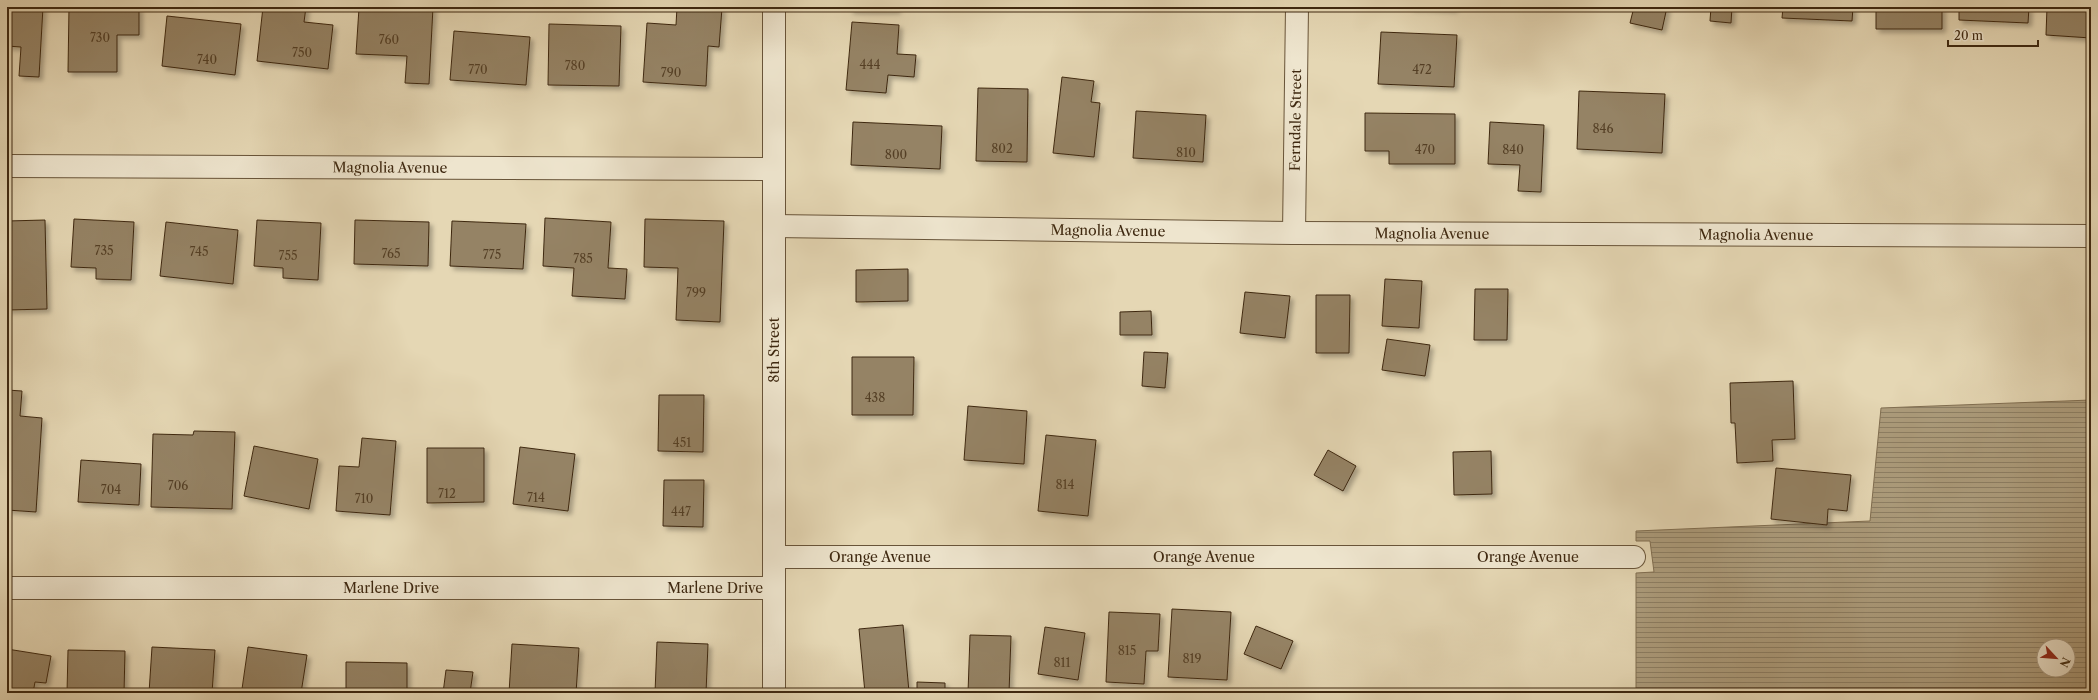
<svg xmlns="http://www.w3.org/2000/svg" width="2098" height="700" font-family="'Libre Caslon Text',serif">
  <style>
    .water { fill: url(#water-rules); stroke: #806e51; fill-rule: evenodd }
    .building { fill: #958365; stroke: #3e2810; filter: url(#shadow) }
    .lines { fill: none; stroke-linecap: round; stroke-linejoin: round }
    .minor-casing { stroke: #685439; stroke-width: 24 }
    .tertiary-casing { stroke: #685439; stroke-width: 24 }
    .minor { stroke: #eee5ce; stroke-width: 22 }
    .tertiary { stroke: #eee5ce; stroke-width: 22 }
    .labels { text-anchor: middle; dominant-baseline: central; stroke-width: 3.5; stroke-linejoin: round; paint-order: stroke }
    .number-label { font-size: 12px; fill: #543f25 }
    .street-label { font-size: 14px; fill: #3e2810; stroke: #eee5ce }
  </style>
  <defs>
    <pattern id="water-rules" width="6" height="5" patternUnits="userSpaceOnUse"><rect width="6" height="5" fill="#ac9c7c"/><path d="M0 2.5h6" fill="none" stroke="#8d7f64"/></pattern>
    <filter id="shadow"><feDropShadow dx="3.5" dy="3.5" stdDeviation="2" flood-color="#0004"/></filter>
  </defs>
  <rect width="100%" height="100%" fill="#e5d7b4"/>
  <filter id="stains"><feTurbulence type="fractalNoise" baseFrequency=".005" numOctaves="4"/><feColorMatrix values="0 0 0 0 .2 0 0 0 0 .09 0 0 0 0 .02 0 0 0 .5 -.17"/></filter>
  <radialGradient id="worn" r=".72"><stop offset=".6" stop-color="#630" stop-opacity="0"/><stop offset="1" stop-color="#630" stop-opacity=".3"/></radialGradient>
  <path class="water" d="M2091,400V693H1636V573L1654,572L1650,541H1636V531L1870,521L1881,408ZM2044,646H2068V670H2044Z"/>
  <path class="building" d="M7,7H43L39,77L19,76L21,47L7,46Z
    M69,7H139V35H117V72H68Z
    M263,7H306L304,22L333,25L328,69L257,61Z
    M398,7H433L429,84L405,83L407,56L356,54L359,8L397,10Z
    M677,7L722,8L719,47L708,46L706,86L643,82L647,23L676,25Z
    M850,7H897V10H850Z
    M1410,7H1454V9Z
    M1634,7H1667L1662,30L1630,23Z
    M1711,7H1732L1731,23L1710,21Z
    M1783,7H1853L1852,21L1782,18Z
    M1876,7H1942V29H1876Z
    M1959,7H2029L2028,23L1959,20Z
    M2047,7H2091V38L2046,35Z
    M167,16L241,24L235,75L162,66Z
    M852,22L899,25L897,54L916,55L914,77L888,75L886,93L846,90Z
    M549,24L621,26L619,86L548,85Z
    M454,31L530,37L526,85L450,80Z
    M1381,32L1457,35L1454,87L1378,84Z
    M1062,77L1094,81L1091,102L1100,103L1094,157L1053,153Z
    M978,88L1028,89L1027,162L976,161Z
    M1579,91L1665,94L1662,153L1577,149Z
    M1136,111L1206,115L1203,162L1133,158Z
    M1365,113L1455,114V164H1389V151H1365Z
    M853,122L942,126L940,169L851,165Z
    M1490,122L1544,125L1541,192L1518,191L1520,165L1488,164Z
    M545,218L611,222L608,268L627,269L625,299L572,296L574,268L543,266Z
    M74,219L134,222L131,280L96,279V268L71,267Z
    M645,219L724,221L720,322L676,320L678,268L644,267Z
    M45,220L47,309L7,310V221Z
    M257,220L321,223L318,280L283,278V268L254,266Z
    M355,220L429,222L428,266L354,264Z
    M452,221L526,224L523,269L450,266Z
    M166,222L238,230L233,284L160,276Z
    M908,269V301L856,302V270Z
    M1385,279L1422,281L1419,328L1382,326Z
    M1475,289H1508L1507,340H1474Z
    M1245,292L1290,296L1285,338L1240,333Z
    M1316,295H1350L1349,353H1316Z
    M1151,311L1152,335H1120V312Z
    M1387,339L1430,345L1425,376L1382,370Z
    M1144,352L1168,353L1165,388L1142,386Z
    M852,357H914L913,415H852Z
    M1793,381L1795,439L1772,440L1773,461L1737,463L1735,423H1731L1730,383Z
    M7,390L22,391L20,416L42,418L36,512L7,510Z
    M659,395H704L703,452L658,451Z
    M968,406L1027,411L1024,464L964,460Z
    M194,431L235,432L232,509L151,507L153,434L193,435Z
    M1046,435L1096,440L1088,516L1038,511Z
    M362,438L396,441L390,515L336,511L339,466L359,467Z
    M254,446L318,459L309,509L244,496Z
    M520,447L575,454L568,511L513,504Z
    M427,448H484V502L427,503Z
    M1328,450L1356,466L1343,491L1314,475Z
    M1491,451L1492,494L1454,495L1453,452Z
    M81,460L141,464L139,505L78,502Z
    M1776,468L1851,475L1847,511L1828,509L1827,525L1771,519Z
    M664,480H704L703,527L663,526Z
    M1172,609L1231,612L1227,680L1168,677Z
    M1109,612L1160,614L1158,651H1146L1144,684L1106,682Z
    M903,625L909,692L865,693L859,629Z
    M1256,626L1293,641L1281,669L1244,654Z
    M1045,627L1085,633L1078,680L1038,674Z
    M970,635L1011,636L1009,693H968Z
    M657,642L708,644L706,693H655Z
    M512,644L579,648L576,693H509Z
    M152,647L215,650L212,693H149Z
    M248,647L307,655L301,693H270L242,689Z
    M7,649L51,656L46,683L35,682L33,693H7Z
    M68,650L125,651L124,693H67Z
    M346,662L407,663V693H346Z
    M446,670L473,672L470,693H443Z
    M917,682L945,683V693H917Z"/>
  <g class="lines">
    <defs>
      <g id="minor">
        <path id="s1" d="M7,166L773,169"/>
        <path id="s2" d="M774,226L1294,233L2091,236"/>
        <path id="s3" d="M1294,233L1297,7"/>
        <path id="s4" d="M774,557H1634"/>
        <path id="s5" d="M7,588H774"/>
      </g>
      <path id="tertiary" d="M774,7V693"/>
    </defs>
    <use href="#minor" class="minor-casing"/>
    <use href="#tertiary" class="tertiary-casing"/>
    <use href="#minor" class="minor"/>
    <use href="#tertiary" class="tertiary"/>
  </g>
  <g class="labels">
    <g class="number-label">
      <text x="100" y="37">730</text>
      <text x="389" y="39">760</text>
      <text x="302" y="52">750</text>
      <text x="207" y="59">740</text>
      <text x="870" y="64">444</text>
      <text x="575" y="65">780</text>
      <text x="478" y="69">770</text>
      <text x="1422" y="69">472</text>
      <text x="671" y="72">790</text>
      <text x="1603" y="128">846</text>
      <text x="1002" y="148">802</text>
      <text x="1425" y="149">470</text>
      <text x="1513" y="149">840</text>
      <text x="1186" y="152">810</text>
      <text x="896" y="154">800</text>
      <text x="104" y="250">735</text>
      <text x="199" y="251">745</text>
      <text x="391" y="253">765</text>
      <text x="492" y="254">775</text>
      <text x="288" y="255">755</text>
      <text x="583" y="258">785</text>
      <text x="696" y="292">799</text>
      <text x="875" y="397">438</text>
      <text x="682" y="442">451</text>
      <text x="1065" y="484">814</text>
      <text x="178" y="485">706</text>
      <text x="111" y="489">704</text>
      <text x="447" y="493">712</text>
      <text x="536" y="497">714</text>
      <text x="364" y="498">710</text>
      <text x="681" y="511">447</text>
      <text x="1127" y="650">815</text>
      <text x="1192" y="658">819</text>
      <text x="1062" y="662">811</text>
    </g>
    <g class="street-label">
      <text stroke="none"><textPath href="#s3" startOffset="113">Ferndale Street</textPath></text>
      <text stroke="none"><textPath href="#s1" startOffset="383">Magnolia Avenue</textPath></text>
      <text stroke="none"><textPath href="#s2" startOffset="334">Magnolia Avenue</textPath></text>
      <text stroke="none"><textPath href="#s2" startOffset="658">Magnolia Avenue</textPath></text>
      <text stroke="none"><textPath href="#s2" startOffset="982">Magnolia Avenue</textPath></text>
      <text transform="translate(774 350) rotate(-90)">8th Street</text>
      <text stroke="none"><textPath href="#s4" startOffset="106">Orange Avenue</textPath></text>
      <text stroke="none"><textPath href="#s4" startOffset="430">Orange Avenue</textPath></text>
      <text stroke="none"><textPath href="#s4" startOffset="754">Orange Avenue</textPath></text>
      <text stroke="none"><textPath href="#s5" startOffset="384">Marlene Drive</textPath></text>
      <text stroke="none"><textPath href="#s5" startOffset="708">Marlene Drive</textPath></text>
    </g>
  </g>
  <rect width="2098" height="700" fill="none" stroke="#e5d7b4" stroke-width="24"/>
  <rect x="8" y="8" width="2082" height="684" fill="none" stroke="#3e2810" stroke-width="2"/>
  <rect x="12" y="12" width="2074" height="676" fill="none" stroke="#3e2810"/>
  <g transform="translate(2056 658) rotate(116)"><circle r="19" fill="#eee5ce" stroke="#a89982"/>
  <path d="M0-3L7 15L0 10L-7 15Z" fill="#8f2418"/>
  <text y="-6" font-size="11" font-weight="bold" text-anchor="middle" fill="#3e2810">N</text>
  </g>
  <path d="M1948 40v6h90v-6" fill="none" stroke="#3e2810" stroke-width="2"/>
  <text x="1954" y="40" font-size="12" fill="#3e2810" stroke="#eee5ce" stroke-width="3" paint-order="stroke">20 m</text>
  <rect width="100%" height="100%" filter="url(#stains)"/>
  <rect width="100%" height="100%" fill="url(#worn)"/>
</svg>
